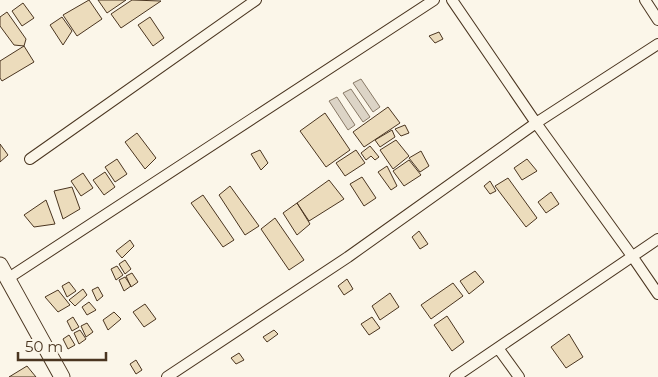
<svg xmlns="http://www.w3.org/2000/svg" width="658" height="377" font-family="Montserrat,sans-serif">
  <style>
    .water { fill: #dcd4c6; stroke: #887966 }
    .building { fill: #ecdcbc; stroke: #4a3520 }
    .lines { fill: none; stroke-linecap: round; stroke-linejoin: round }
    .minor-casing { stroke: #4a3520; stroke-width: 12 }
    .secondary-casing { stroke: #4a3520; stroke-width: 17 }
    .minor { stroke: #fbf6e9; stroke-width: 10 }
    .secondary { stroke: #fbf6e9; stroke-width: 15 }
  </style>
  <rect width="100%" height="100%" fill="#fbf6e9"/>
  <path class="water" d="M361,79L380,107L373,112L353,83Z
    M351,89L370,117L363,122L343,93Z
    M337,97L355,125L348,130L329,101Z"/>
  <path class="building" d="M89,0L102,19L77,36L63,15Z
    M98,0H126L107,13Z
    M132,0L161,1L121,28L111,14Z
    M23,3L34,18L22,26L12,11Z
    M7,12L26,39L24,46L14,45L0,26V17Z
    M62,17L72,31L63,45L50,25Z
    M150,17L164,38L153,46L138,25Z
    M439,32L443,39L435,43L429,36Z
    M24,46L34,62L2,81L0,78V61Z
    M388,107L400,123L364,147L353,132Z
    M325,113L350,150L326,167L300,131Z
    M405,125L409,133L401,136L395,129Z
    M392,130L395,137L380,147L375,140Z
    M137,133L156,158L145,169L125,142Z
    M396,140L409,156L393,169L380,150Z
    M0,144L8,155L0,162Z
    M370,146L379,157L375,160L371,156L366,160L361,153Z
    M260,150L268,163L261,170L251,154Z
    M356,150L365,163L345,176L336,163Z
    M421,151L429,166L420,172L409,158Z
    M117,159L127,174L115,182L105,167Z
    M527,159L537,171L522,180L514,168Z
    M409,160L421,175L404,186L393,171Z
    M387,166L397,186L391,190L378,172Z
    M105,172L115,187L104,195L93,180Z
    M83,173L93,188L81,196L71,181Z
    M362,177L376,198L364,206L350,184Z
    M508,178L537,218L526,227L495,186Z
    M329,180L344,199L309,221L297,203Z
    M490,181L496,191L490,194L484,186Z
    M230,186L259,226L245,235L219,195Z
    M72,187L80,209L63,219L54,191Z
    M551,192L559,204L546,213L538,202Z
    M203,195L234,240L223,247L191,203Z
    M46,200L55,224L34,227L24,215Z
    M297,203L310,224L297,235L283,213Z
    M275,218L304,260L289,270L261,229Z
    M419,231L428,244L420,249L412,237Z
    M130,240L134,246L122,258L116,251Z
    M125,260L131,269L125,274L119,264Z
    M117,266L123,275L116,280L111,269Z
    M475,271L484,282L469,294L460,281Z
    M132,273L138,282L131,287L126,276Z
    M125,277L131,286L124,291L119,280Z
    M347,279L353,289L344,295L338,286Z
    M69,282L76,291L67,297L62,286Z
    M453,283L463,296L431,319L421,305Z
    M98,287L103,296L97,301L92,290Z
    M83,289L87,295L75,306L69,300Z
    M58,290L70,305L58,312L45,297Z
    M390,293L399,307L380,320L372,306Z
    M89,302L96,310L87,315L82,307Z
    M145,304L156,319L144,327L133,312Z
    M114,312L121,319L108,330L103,320Z
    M447,316L464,342L452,351L434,325Z
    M73,317L79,327L72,331L67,321Z
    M372,317L380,328L369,335L361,324Z
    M87,323L93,332L86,337L81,326Z
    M80,330L86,339L79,344L74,333Z
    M274,330L278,334L267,342L263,337Z
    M569,334L583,357L566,368L551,347Z
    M69,335L75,345L68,349L63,339Z
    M239,353L244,360L236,364L231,358Z
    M136,360L142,370L136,374L130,364Z
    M27,366L36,377H9Z"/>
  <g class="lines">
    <defs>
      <path id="minor" d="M452,0L536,123L632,256L658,294
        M645,0L658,20
        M30,159L256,0
        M7,279L434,0
        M498,348L519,377
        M167,377L348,257L536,123L658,44
        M455,377L658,239"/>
      <path id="secondary" d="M0,265L62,377"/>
    </defs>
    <use href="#minor" class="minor-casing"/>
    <use href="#secondary" class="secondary-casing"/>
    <use href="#minor" class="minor"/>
    <use href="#secondary" class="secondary"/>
  </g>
  <path d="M18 352v8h88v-8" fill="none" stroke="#4a3520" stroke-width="2.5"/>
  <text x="25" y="352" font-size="15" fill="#4a3520" stroke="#fbf6e9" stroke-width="4" paint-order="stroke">50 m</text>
</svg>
